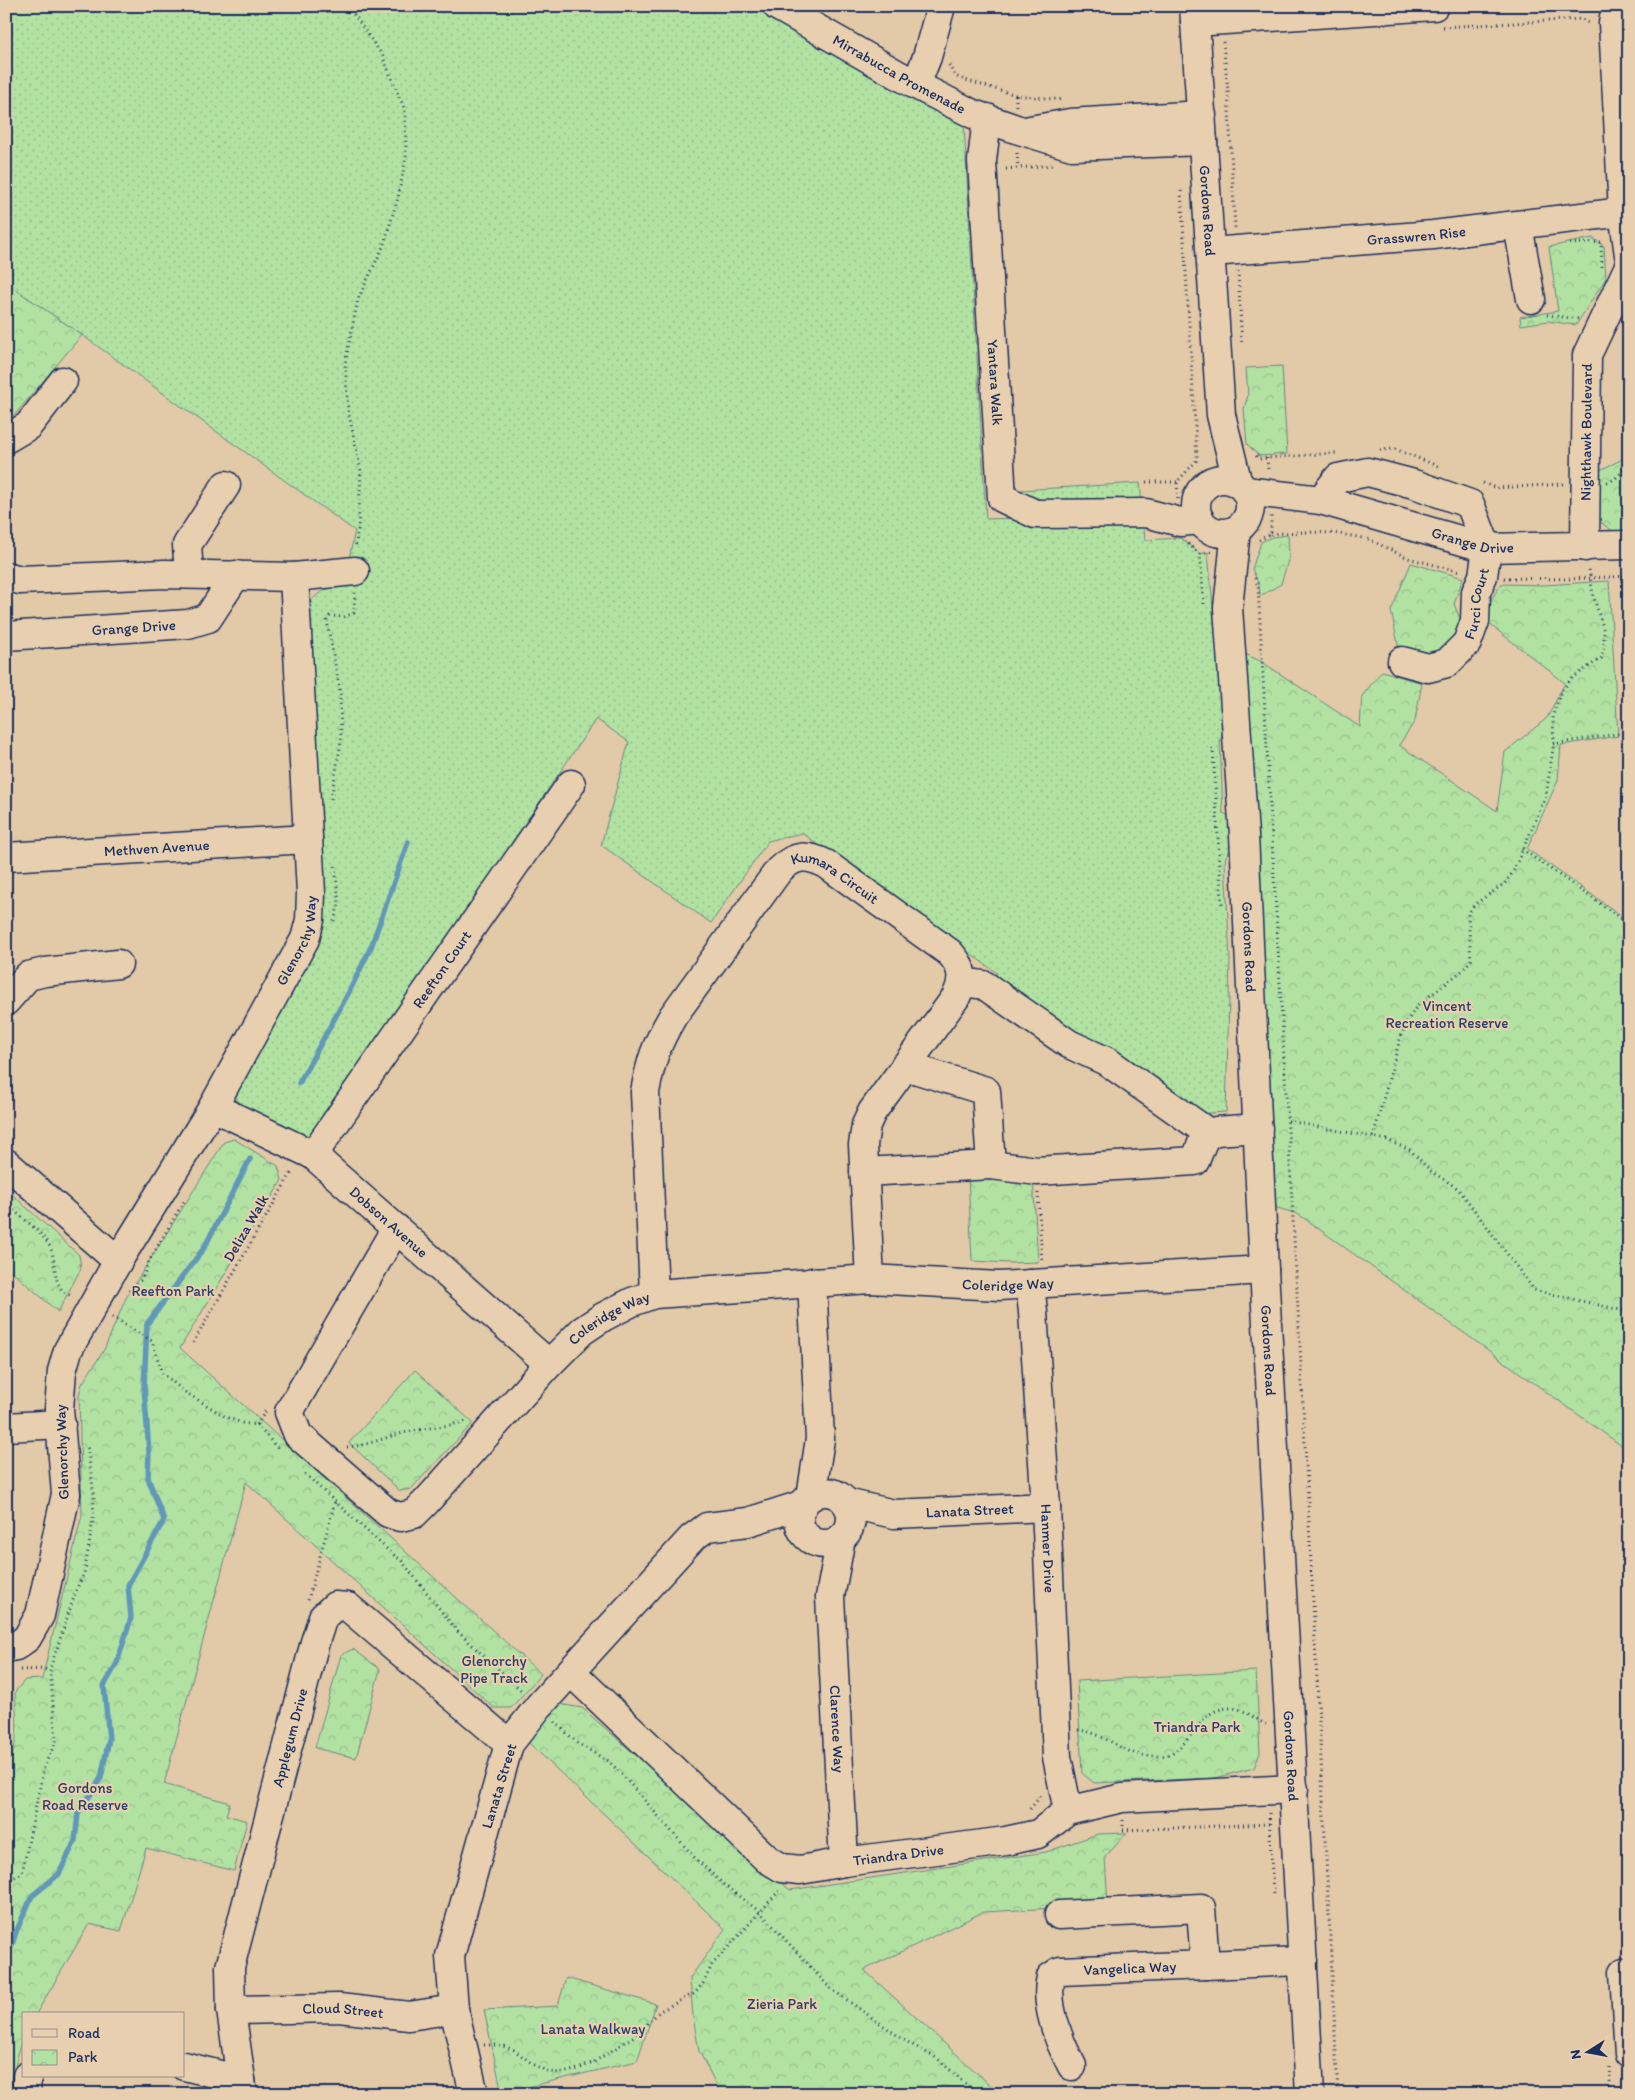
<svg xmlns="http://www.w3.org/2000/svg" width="1635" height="2100" font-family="Itim,sans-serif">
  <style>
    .grass { fill: url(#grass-dots); stroke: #668880 }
    .park { fill: url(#park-crowns); stroke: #668880 }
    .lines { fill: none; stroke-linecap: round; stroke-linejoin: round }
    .stream { stroke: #6298b7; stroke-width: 5.5 }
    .minor-casing { stroke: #1b2f5e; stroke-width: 31 }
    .path { stroke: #1b2f5e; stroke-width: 3; stroke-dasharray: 1 4; stroke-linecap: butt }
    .minor { stroke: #e8cfb0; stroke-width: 28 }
    .labels { text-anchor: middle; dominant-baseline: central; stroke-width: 4.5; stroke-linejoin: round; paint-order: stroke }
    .street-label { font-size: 15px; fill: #1b2f5e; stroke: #e8cfb0 }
    .park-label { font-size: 15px; fill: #2a4165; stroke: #e8cfb0 }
  </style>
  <defs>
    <pattern id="grass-dots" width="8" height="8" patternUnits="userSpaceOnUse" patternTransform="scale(1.25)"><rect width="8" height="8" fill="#b2e2a2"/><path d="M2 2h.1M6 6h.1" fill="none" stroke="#98c28e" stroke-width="1.8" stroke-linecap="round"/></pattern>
    <pattern id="park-crowns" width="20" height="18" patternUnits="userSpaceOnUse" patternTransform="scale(1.25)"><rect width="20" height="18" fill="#b2e2a2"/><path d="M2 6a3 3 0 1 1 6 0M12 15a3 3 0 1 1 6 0" fill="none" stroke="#98c28e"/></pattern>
  </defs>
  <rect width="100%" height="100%" fill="#e2c9a7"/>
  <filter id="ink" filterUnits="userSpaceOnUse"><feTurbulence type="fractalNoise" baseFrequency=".02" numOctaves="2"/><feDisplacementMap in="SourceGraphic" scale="10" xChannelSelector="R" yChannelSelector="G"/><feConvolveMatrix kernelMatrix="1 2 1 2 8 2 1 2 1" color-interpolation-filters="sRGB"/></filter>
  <g filter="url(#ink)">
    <path class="grass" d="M6,6H752L964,125L986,519L1023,518L1021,490L1140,483L1145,540L1181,538L1200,554L1208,552L1224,729L1220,741L1223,813L1229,816L1231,848L1226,856L1225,862L1230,959L1226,1112L1194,1114L1075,1030L1062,1031L992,981L997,973L802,833L768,841L711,923L601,845L629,742L596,719L318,1129L307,1138L247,1109L235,1098L239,1077L315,938L304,609C317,594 322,587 343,587L355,531L82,335L6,283Z"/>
    <path class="park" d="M1593,238L1604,246L1606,278L1576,325L1548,321L1521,325L1520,317L1558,311L1549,247Z
      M6,283L82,335L6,425Z
      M1282,366L1287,454L1259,456L1247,444L1244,409L1248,395L1246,368Z
      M1627,457H1629V534L1614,532L1598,520L1596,472Z
      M1288,535L1289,557L1281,584L1260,596L1259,585L1252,569L1261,542L1272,537Z
      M1411,563L1463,578L1454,604L1462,624L1455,646L1429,663L1400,653L1391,611Z
      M1609,581L1618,736L1561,745L1558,780L1527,849L1629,921V1451L1298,1214L1271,1206V1190L1275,1182L1257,859L1237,650L1262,662L1360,727L1362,696L1382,671L1422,683L1415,721L1399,745L1497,811L1505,752L1547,718L1565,683L1488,623L1491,600L1501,584L1544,585Z
      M234,1139L278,1166L282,1180L180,1348L541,1674L511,1708H494L246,1482L164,1784L230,1803L226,1815L247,1821L234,1871L146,1848L121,1931L89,1924L36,2014H24V2034L17,2054L12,2094H6V1767C21,1744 16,1718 15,1692L25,1680L42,1679L82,1515L79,1395L82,1384L104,1350L126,1298L224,1142Z
      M968,1174L1033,1178L1038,1262L1009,1263L972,1261Z
      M6,1189L79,1255L81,1268L58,1312L6,1266Z
      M415,1370L473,1423L411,1489L400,1491L349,1443Z
      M353,1649L380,1669L356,1758L315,1748L341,1655Z
      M1256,1671L1260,1753L1254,1768L1214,1778L1094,1783L1082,1773L1077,1681Z
      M559,1704L582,1708L790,1890L1046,1852L1098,1834L1127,1833L1105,1857L1108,1905L983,1912L864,1970L1000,2094H721L699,2051L693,2017L690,1978L725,1929L526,1740Z
      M566,1978L656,2004L637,2061L502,2093L484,2010L558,2006Z"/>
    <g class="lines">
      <path class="stream" d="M299,1083L349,992L371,947L408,842
        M6,1964L16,1932L32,1896L59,1874L75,1841L78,1814L101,1778L109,1739L104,1686L117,1663L131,1618L128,1585L164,1520L148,1478L149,1452L144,1387L147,1324L204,1248L250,1159"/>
      <defs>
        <g id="minor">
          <path id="s1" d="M777,6L916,85L973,114L1016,129L1072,146L1203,141"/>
          <path id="s2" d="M1194,6L1221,415L1238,484"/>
          <path d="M1616,6L1613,23L1623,212L1629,255"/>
          <path d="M1195,22L1434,6"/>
          <path d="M916,85L927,57L941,6"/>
          <path id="s3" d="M987,118L982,161L1002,498L1035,514L1146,513L1180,522L1200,520"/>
          <path d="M1030,130L1070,123L1202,115"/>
          <path d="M1518,225L1531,299"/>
          <path id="s4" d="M1211,252L1433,235L1623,212"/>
          <path d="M6,439L28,426L63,381"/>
          <circle cx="1223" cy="506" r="27"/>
          <path id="s5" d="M1245,491L1321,500L1487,548L1629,545"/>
          <path d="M1321,500L1338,478L1368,472L1414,484L1470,504L1487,548"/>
          <path id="s6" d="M1236,530L1228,608L1244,835L1264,1270L1310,2094"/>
          <path id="s7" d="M1585,547L1587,355L1629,266"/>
          <path d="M189,574L187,545L226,485"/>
          <path d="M6,576L20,580L165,574L294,577L355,571"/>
          <path id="s8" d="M6,636L188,624L208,618L236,575"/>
          <path id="s9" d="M1402,661L1428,668L1447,663L1467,643L1475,621L1476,592L1483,576L1487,548"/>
          <path id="s10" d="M6,857L308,839"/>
          <path d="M962,982L984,985L1069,1044L1108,1062L1210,1134"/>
          <path d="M6,1001L28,976L45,972L118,964"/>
          <path d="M905,1066L986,1091L991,1165"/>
          <path id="s11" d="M213,1107L313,1155L549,1364"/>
          <path id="s12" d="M313,1155L571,784"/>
          <path d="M6,1163L118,1261"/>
          <path d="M864,1172L991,1165L1037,1171L1195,1161L1205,1136L1216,1131L1258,1128"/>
          <path id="s13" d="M396,1228L289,1412L298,1435L388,1513L400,1517L414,1514L426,1502L549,1364L582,1331L603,1317L632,1302L654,1294L870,1279L999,1286L1264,1270"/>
          <path id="s14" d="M1030,1284L1033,1312L1046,1507L1057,1757L1068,1811"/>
          <path id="s15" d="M654,1294L645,1092C651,1060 656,1045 673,1016L779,870C795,855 806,854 826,864L950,953C964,968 964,980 956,997L872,1112L866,1125L863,1145L870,1279"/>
          <path d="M6,1427L61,1424"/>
          <circle cx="825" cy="1518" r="26"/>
          <path d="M811,1497L820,1439L812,1282"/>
          <path id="s16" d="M846,1503L894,1514L1046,1507"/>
          <path id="s17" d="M841,1538L830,1597L844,1862"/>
          <path id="s18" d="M6,1648L16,1646L27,1638L40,1615L66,1494L59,1409L62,1371L68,1350L118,1261L213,1107L305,939L310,920L311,893L294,577"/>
          <path id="s19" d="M571,1672L767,1859L782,1868L800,1870L844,1862L1006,1841L1038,1834L1068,1811L1122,1798L1294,1789"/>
          <path d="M1059,1915L1201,1908L1205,1965"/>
          <path d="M1624,1972L1629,2054"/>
          <path id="s20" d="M231,2010L339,2008L409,2016L454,2009"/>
          <path d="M184,2066L241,2080"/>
          <path id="s21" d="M1072,2066C1059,2042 1044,2004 1051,1977L1060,1971L1303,1961"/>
          <path d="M26,2094L27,2076"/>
          <path id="s22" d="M243,2094L231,2010L230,1967L315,1642L323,1617L335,1606L348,1607L509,1744"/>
          <path d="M474,2094L454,2009L450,1956L509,1744L539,1706L692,1538L707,1527L748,1522L804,1504"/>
        </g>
      </defs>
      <use href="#minor" class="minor-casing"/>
      <path class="path" d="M348,6L382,55L405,110L406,157L398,198L383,247L358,299L345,364L348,410L361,471L358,530L355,549
        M1443,27L1582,19L1590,24
        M1223,42L1228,91L1235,228
        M949,65L955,76L965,80L1016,95L1063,100
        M1016,95V106
        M1017,153L1018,167
        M1006,169L1053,165
        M1570,244L1601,242L1602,267
        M1238,271L1242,345
        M1547,315L1580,319
        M1380,450L1395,449L1438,466
        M1256,456L1259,459L1267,458L1336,453
        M1267,458L1268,470
        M1146,482H1177
        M1607,482C1616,481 1623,470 1629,463
        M1483,483L1496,488L1563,484
        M1178,499L1177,482L1196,461L1197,457L1181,189
        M1271,534C1304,531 1330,531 1362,538
        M1368,539L1408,558L1461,572
        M1259,540L1271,534V516
        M1188,544L1200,554L1204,604
        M1200,554L1212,552
        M1255,578L1258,586L1300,1346L1338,2094
        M1504,578L1569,579L1629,576
        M1553,744L1622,733
        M1213,748L1222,906
        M331,799L341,742L340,691L327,621L330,616L344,617L354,613L355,592
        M1522,849L1629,924
        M334,921L339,903L335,866
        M1288,1121L1387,1140L1410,1150L1431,1171L1457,1188L1464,1196L1534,1290L1629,1312
        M1373,1137L1400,1039L1406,1023L1417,1006L1463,970L1471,960L1468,914L1474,905L1505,883L1513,872L1546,796L1554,742L1553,715L1560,694L1571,679L1601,658L1604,647V631L1593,595L1589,569
        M1038,1193L1042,1262
        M6,1204C21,1217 39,1229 49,1245C57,1259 52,1279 63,1291C65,1293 70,1295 73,1297
        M129,1291L142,1279L149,1261L184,1201
        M112,1317L152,1341L162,1373L185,1392L226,1417L242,1423L257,1425L279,1450
        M193,1343L293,1170
        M257,1425L266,1410
        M347,1447C368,1446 387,1436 408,1432C428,1427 447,1427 467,1421
        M305,1474L391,1553L401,1560L457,1631L523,1692
        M308,1600L335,1502
        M20,1670L50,1669
        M555,1722L577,1743L608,1761L618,1770L694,1857L723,1884L760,1912L830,1988L904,2040L938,2059L977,2094
        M1078,1730C1106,1732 1124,1757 1152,1756C1158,1756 1166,1756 1171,1754C1174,1753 1177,1749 1180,1747C1198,1731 1204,1707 1232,1708C1246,1709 1255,1720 1266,1724
        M1030,1809L1039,1798V1794
        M1269,1813L1273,1895
        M1123,1820V1830L1269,1824
        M6,1882L22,1873L44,1767L56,1741L50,1669L77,1588L84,1574L93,1521L94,1495L87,1444
        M484,2045H500L514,2050L534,2065L549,2072L563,2073L578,2069L594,2062L636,2035L660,2011L695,1993L704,1982L712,1965L779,1891
        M1609,2067L1611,2094"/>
      <use href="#minor" class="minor"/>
    </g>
  </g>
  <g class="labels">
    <g class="street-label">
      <text stroke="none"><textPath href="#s1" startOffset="140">Mirrabucca Promenade</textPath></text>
      <text stroke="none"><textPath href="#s2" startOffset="205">Gordons Road</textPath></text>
      <text stroke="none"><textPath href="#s4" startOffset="206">Grasswren Rise</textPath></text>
      <text stroke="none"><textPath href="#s3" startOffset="265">Yantara Walk</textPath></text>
      <text stroke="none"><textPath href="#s7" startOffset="115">Nighthawk Boulevard</textPath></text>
      <text stroke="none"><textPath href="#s5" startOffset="234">Grange Drive</textPath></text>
      <text stroke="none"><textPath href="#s9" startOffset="116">Furci Court</textPath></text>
      <text stroke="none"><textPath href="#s8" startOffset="128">Grange Drive</textPath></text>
      <text stroke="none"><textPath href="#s10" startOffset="151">Methven Avenue</textPath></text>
      <text stroke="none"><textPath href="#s15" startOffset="529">Kumara Circuit</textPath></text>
      <text stroke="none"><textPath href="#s18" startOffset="790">Glenorchy Way</textPath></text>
      <text stroke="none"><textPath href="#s6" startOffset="418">Gordons Road</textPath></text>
      <text stroke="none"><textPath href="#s12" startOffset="226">Reefton Court</textPath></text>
      <text stroke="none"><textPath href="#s11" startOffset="212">Dobson Avenue</textPath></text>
      <text transform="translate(246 1228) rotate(-60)">Deliza Walk</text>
      <text stroke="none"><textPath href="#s13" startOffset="1068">Coleridge Way</textPath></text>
      <text stroke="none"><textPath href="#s13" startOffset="662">Coleridge Way</textPath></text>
      <text stroke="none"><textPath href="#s6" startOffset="822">Gordons Road</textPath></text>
      <text transform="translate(62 1452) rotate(-92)">Glenorchy Way</text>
      <text stroke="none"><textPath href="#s16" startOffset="125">Lanata Street</textPath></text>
      <text stroke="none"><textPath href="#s14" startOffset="265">Hanmer Drive</textPath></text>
      <text stroke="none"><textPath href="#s17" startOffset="192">Clarence Way</textPath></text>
      <text stroke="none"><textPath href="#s22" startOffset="365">Applegum Drive</textPath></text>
      <text stroke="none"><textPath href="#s6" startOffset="1228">Gordons Road</textPath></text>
      <text transform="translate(499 1786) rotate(-73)">Lanata Street</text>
      <text stroke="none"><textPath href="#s19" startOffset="406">Triandra Drive</textPath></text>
      <text stroke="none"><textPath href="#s21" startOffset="174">Vangelica Way</textPath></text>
      <text stroke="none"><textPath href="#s20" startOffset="112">Cloud Street</textPath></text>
    </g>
    <g class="park-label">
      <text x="1447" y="1006">Vincent<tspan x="1447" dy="17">Recreation Reserve</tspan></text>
      <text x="173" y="1291">Reefton Park</text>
      <text x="494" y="1661">Glenorchy<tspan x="494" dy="17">Pipe Track</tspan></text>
      <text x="1197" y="1727">Triandra Park</text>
      <text x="85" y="1788">Gordons<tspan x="85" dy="17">Road Reserve</tspan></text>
      <text x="782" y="2004">Zieria Park</text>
      <text x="593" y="2029">Lanata Walkway</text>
    </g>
  </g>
  <rect width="1635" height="2100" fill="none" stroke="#e8cfb0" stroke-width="25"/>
  <rect x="12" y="12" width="1610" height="2075" fill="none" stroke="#1b2f5e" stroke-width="2" filter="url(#ink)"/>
  <rect x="22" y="2012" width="162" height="65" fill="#e8cfb0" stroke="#968f8f"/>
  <rect x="32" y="2029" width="25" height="8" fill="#e8cfb0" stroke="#968f8f"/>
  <text x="68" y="2038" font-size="15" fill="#1b2f5e">Road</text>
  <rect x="32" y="2050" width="25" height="15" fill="url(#park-crowns)" stroke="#968f8f"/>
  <text x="68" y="2062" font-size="15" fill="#1b2f5e">Park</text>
  <g transform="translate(1588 2052) rotate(259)" stroke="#e8cfb0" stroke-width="4" paint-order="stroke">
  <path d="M0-4L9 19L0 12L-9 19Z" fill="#1b2f5e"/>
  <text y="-8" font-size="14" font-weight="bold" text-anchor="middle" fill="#1b2f5e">N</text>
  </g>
</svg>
